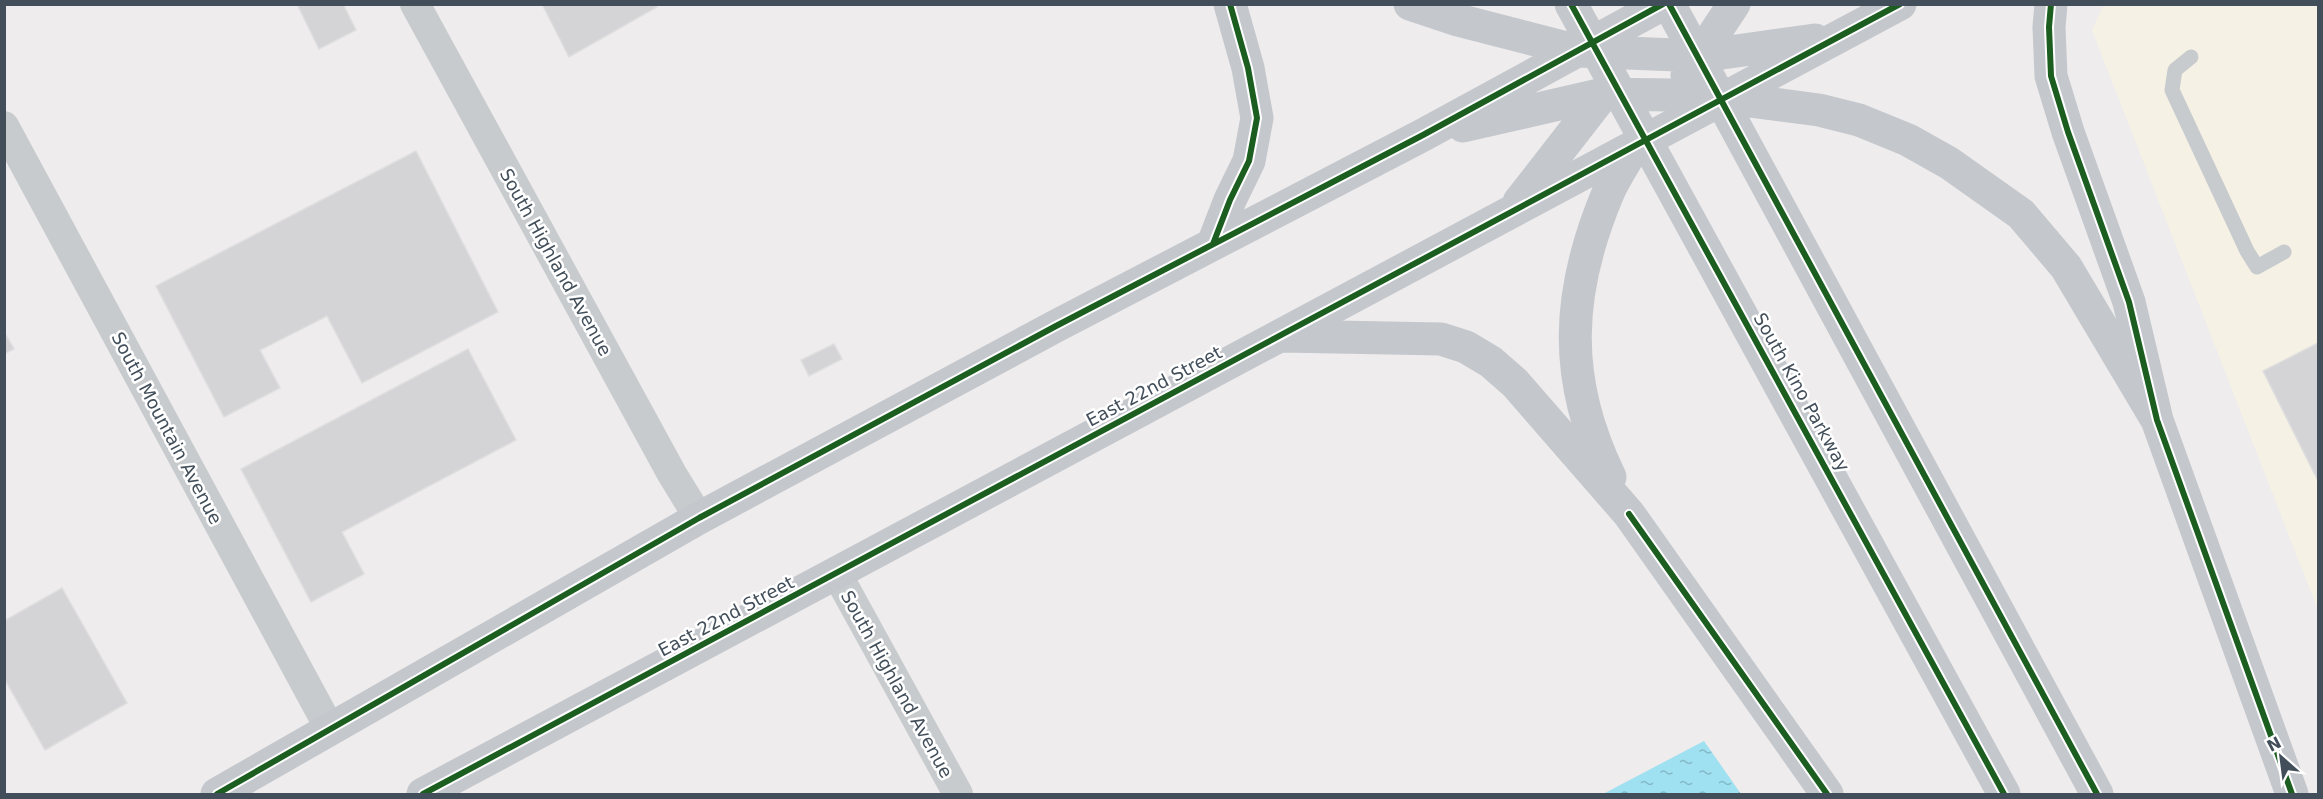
<svg xmlns="http://www.w3.org/2000/svg" width="2323" height="799" font-family="'DejaVu Sans',sans-serif">
  <style>
    .commercial { fill: #f6f1e5 }
    .water { fill: url(#water-ripples) }
    .building { fill: #d4d4d7; stroke: #dededf; stroke-width: 1.5 }
    .lines { fill: none; stroke-linecap: round; stroke-linejoin: round }
    .lane { stroke: #c8cbce; stroke-width: 15 }
    .street { stroke: #c8cbce; stroke-width: 30 }
    .primary { stroke: #c4c7cc; stroke-width: 33 }
    .cycleway-casing { stroke: #fff; stroke-width: 10 }
    .cycleway { stroke: #1b5e20; stroke-width: 6 }
    .labels { text-anchor: middle; dominant-baseline: central; stroke-width: 5; stroke-linejoin: round; paint-order: stroke }
    .street-label { font-size: 18px; fill: #424f5a; stroke: #fff }
  </style>
  <defs>
    <pattern id="water-ripples" width="26" height="14" patternUnits="userSpaceOnUse" patternTransform="scale(1.5)"><rect width="26" height="14" fill="#9fe0f1"/><path d="M2 4q2-2 4 0t4 0M15 11q2-2 4 0t4 0" fill="none" stroke="#83b8c6"/></pattern>
  </defs>
  <rect width="100%" height="100%" fill="#eeecec"/>
  <path class="commercial" d="M2104,5H2318V610L2092,30Z"/>
  <path class="water" d="M1704,741L1741,794H1603Z"/>
  <path class="building" d="M297,4H343L356,30L319,49Z
    M542,4H656L657,7L569,57Z
    M416,151L498,312L362,383L327,316L260,350L280,388L224,417L156,286Z
    M4,332L14,349L4,354Z
    M2318,343V481L2263,371Z
    M834,344L842,359L809,376L801,360Z
    M468,349L516,440L342,532L364,574L311,602L241,469Z
    M62,588L127,703L45,750L4,678V621Z"/>
  <g class="lines">
    <path class="lane" d="M2191,57L2175,70L2172,90L2247,251L2257,267L2284,252"/>
    <path class="street" d="M415,4L672,474L699,518
      M4,126L330,729
      M837,574L958,794"/>
    <path class="primary" d="M1410,4L1458,20L1578,51L1701,56L1815,40
      M1571,4L2004,794
      M1669,4L2097,794
      M2051,4L2049,27L2051,76L2068,132L2129,302L2157,420L2292,794
      M1687,75L1734,4
      M1463,126L1603,94L1671,95L1726,98L1819,110L1859,120L1908,140L1949,163L2021,214L2066,267L2157,420
      M1519,202L1607,89
      M1213,244L1230,200L1249,161L1257,118L1248,68L1230,4
      M1282,336L1441,339L1466,347L1491,362L1515,383L1629,514L1827,794
      M1610,477C1562,379 1566,293 1608,193C1615,177 1626,161 1635,145
      M217,794L699,518L1056,326L1423,135L1663,4
      M423,794L1900,4"/>
    <defs>
      <path id="cycleway" d="M1571,4L2004,794
        M1669,4L2097,794
        M2051,4L2049,27L2051,76L2068,132L2129,302L2157,420L2292,794
        M1213,244L1230,200L1249,161L1257,118L1248,68L1230,4
        M1629,514L1827,794
        M217,794L699,518L1056,326L1423,135L1663,4
        M423,794L1900,4"/>
    </defs>
    <use href="#cycleway" class="cycleway-casing"/>
    <use href="#cycleway" class="cycleway"/>
  </g>
  <g class="labels">
    <g class="street-label">
      <text transform="translate(556 262) rotate(61)">South Highland Avenue</text>
      <text transform="translate(1154 386) rotate(-28)">East 22nd Street</text>
      <text transform="translate(1802 392) rotate(61)">South Kino Parkway</text>
      <text transform="translate(167 428) rotate(62)">South Mountain Avenue</text>
      <text transform="translate(726 616) rotate(-28)">East 22nd Street</text>
      <text transform="translate(897 684) rotate(61)">South Highland Avenue</text>
    </g>
  </g>
  <rect width="2323" height="799" fill="none" stroke="#424f5a" stroke-width="12"/>
  <g transform="translate(2281 757) rotate(332)" stroke="#ffffff" stroke-width="4.5" paint-order="stroke">
  <path d="M0-4.5L10 22L0 15L-10 22Z" fill="#424f5a"/>
  <text y="-9" font-size="16" font-weight="bold" text-anchor="middle" fill="#424f5a">N</text>
  </g>
</svg>
